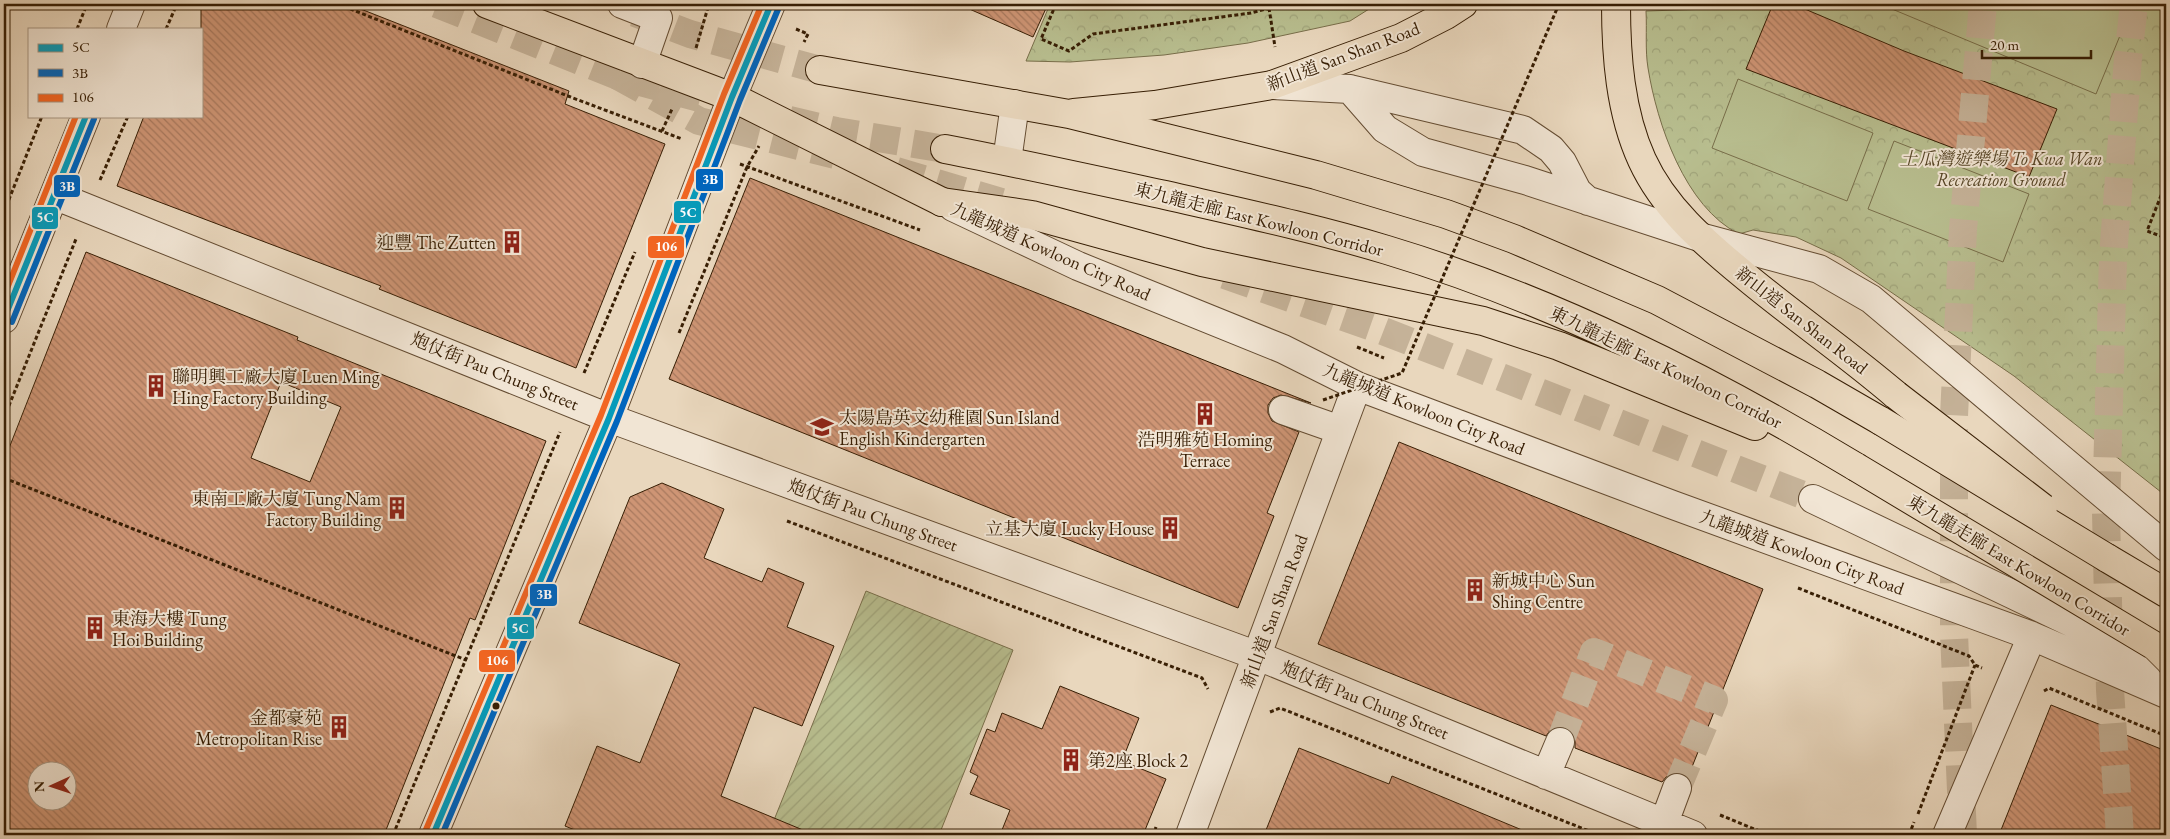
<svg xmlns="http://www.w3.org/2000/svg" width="2170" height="839" font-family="'EB Garamond','Noto Serif TC',serif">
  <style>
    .forest { fill: url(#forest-crowns); stroke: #786e4a }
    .garden { fill: url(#garden-furrows); stroke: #786e4a }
    .pitch { fill: #b8be8f; stroke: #786e4a }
    .building { fill: url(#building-back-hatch); stroke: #371e04; fill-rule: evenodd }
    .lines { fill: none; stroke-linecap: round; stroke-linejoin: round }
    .minor-tunnel { stroke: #c5b298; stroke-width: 28; stroke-dasharray: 28 14; stroke-linecap: butt }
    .highway-tunnel { stroke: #c5b298; stroke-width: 28; stroke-dasharray: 28 14; stroke-linecap: butt }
    .minor-casing { stroke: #644c32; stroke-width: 30 }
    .major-casing { stroke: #371e04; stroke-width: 30 }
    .highway-casing { stroke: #371e04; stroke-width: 30 }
    .path { stroke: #371e04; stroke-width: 3; stroke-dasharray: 4 2.5; stroke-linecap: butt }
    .minor { stroke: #f1e5d4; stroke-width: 28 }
    .major { stroke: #e9d7bd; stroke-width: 28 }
    .highway { stroke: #e9d7bd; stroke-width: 28 }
    .major-bridge-casing { stroke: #371e04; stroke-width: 30; stroke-linecap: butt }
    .highway-bridge-casing { stroke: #371e04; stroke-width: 30; stroke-linecap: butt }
    .path-bridge { stroke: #371e04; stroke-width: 3; stroke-dasharray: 4 2.5; stroke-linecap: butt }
    .major-bridge { stroke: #e9d7bd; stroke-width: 28 }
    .highway-bridge { stroke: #e9d7bd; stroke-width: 28 }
    .bus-1-casing { stroke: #f1e5d4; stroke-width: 10 }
    .bus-2-casing { stroke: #f1e5d4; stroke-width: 10 }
    .bus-3-casing { stroke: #f1e5d4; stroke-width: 10 }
    .bus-1 { stroke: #069bba; stroke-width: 6 }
    .bus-2 { stroke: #0065bd; stroke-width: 6 }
    .bus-3 { stroke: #f26522; stroke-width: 6 }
    .bus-dot { fill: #371e04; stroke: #f1e5d4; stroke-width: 2 }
    .labels { text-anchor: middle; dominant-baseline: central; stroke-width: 4; stroke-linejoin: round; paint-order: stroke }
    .street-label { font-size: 18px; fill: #371e04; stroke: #f1e5d4 }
    .park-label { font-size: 18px; font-style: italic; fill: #574627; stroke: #f1e5d4 }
    .poi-label { font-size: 18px; fill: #371e04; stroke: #f1e5d4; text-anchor: start }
    .line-badge { stroke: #f1e5d4; stroke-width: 2 }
    .badge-label { font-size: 14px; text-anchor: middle; font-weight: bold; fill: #fff }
  </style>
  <defs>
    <pattern id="forest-crowns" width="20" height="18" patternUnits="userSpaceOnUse" patternTransform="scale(1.25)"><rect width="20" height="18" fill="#b8be8f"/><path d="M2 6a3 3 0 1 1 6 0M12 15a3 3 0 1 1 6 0" fill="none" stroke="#9fa37a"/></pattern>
    <pattern id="garden-furrows" width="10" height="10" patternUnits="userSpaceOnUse" patternTransform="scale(1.25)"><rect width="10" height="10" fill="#b8be8f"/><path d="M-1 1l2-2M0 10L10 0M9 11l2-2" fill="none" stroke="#9fa37a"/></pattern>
    <pattern id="building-back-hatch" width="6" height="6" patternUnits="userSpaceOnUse" patternTransform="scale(1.25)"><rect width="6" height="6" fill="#ce9575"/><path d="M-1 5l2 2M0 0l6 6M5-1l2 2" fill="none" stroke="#a8795e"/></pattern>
  </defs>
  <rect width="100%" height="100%" fill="#e9d7bd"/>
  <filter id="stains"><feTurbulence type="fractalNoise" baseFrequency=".004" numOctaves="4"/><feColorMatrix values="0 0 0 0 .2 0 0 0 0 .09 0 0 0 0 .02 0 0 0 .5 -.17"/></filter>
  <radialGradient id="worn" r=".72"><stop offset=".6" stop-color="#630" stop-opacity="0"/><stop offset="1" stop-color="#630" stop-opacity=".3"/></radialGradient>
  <path class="forest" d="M1050,4H1377L1350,21L1248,43L1164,55L1070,62L1026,61Z
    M1711,4H2166V496L2014,376L1841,258L1796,237L1753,230L1739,234C1685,207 1657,124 1648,68C1645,50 1647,30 1646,11L1711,9Z"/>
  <path class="garden" d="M866,591L1013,650L939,835H768Z"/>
  <path class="pitch" d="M1880,4H2133L2096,94Z
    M1738,79L1873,133L1847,201L1712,148Z
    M1894,141L2029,194L2003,262L1868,209Z"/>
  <path class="building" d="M201,4H348L569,91L565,104L665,144L576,368L379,289L381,286L117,186L144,116H201Z
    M958,4H1048L1033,37Z
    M1773,4H1793L1904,51L2057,109L2029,177L1746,69Z
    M750,178L1311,403L1281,395L1273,398L1268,405V413L1272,421L1299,432L1267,513L1274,516L1238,608L669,379Z
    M86,252L298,337L297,340L546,441L475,620L470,618L384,835H4V461ZM281,382L341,407L310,482L251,458ZM38,772H68V802H38Z
    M1399,442L1763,589L1688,777L1682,773H1674L1667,776L1662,782L1575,748V740L1573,733L1566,727H1558L1551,729L1546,736L1318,644Z
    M662,483L724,509L704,558L762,582L768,568L804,583L787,627L834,646L802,726L754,707L721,796L815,835H587L565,826L597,746L640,763L680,664L579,623L630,497Z
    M1060,686L1139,718L1122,761L1166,779L1143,835H1000L1010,810L970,794L978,776L970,772L987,729L995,732L1002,713L1042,729Z
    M2051,705L2166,751V835H1999Z
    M1299,748L1389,784L1392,776L1534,835H1264Z"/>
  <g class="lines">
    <path class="minor-tunnel" d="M618,76L699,121L835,155
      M896,171L1001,202
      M1225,275L1378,329L1813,499
      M1560,742L1594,652L1714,700L1677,788"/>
    <path class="highway-tunnel" d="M437,4L618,76L733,107
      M635,13L690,34L820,70
      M789,120L836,131L945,149
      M1963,835L1954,634V416L1963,229L1983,4
      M2120,835L2110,690L2106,512L2113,257L2128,58L2134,4"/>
    <defs>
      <path id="minor" d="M622,4L658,18L642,64
        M121,29L131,4
        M1272,85L1350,89L1523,130L1551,149L1562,162L1577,191L1588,201
        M1350,89L1385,129L1423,152L1525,180L1696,236L1819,269L1871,299L2166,547
        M1007,161L1015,104
        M54,195L609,418L1258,656L1693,835
        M953,207L1078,266L1283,349L1357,386L1673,505L2032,636L2166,694
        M4,319L86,116
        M1283,410L1340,430
        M1813,499L2108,640L2148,680
        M1546,775L1560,742
        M1664,823L1677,788
        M433,835L609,418L732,97L771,4
        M1190,835L1357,386
        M1947,835L2032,636"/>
      <path id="major" d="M487,4L732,97L942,202
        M1616,4C1616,55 1620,112 1642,160C1664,208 1704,242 1744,275C1793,316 1847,353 1896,395
        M1074,113L1155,105L1272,85L1401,38L1446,15L1463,4"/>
      <path id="highway" d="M820,70L1069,114L1316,175L1446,214L1514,239L1657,300L1817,384L1881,421
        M945,149C1018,163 1091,179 1165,195C1239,212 1314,228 1387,250C1553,300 1708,378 1856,467
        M942,202L1032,215L1202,262L1483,321L1559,346L1755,426
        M2107,558L2166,593"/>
    </defs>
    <use href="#minor" class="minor-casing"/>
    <use href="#major" class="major-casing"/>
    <use href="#highway" class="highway-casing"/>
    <path class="path" d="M338,4L573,98L682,139
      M1056,4L1041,39L1069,51L1093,34L1251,13L1285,4
      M1269,8L1275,47
      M77,29L87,4
      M166,29L177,4
      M796,29L808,34L804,42
      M696,48L709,4
      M662,131L672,109
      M740,164L920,230
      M100,180L128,116
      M2166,183L2147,231L2166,238
      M4,212L42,116
      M679,333L747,167L759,146
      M1357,347L1384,358
      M584,373L635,252
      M4,418L76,239
      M4,478L466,660
      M787,521L1202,678L1208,689
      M1798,588L1969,656L1975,665L1982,668
      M2044,691L2049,688L2166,736
      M1270,712L1280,708L1599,835
      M1918,814L1975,665
      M1720,815L1769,835
      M393,835L560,432
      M1153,835L1156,827
      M1909,835L1914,822"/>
    <use href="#minor" class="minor"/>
    <use href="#major" class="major"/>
    <use href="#highway" class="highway"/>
    <defs>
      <path id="major-bridge" d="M1896,395L2043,508"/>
      <path id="highway-bridge" d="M1881,421L2107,558
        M1856,467L2153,645"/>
    </defs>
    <use href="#major-bridge" class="major-bridge-casing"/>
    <use href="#highway-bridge" class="highway-bridge-casing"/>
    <path class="path-bridge" d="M1323,400L1402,373L1559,4"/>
    <use href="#major-bridge" class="major-bridge"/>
    <use href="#highway-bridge" class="highway-bridge"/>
    <defs>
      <path id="bus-1" d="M4,319L86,116
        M433,835L609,418L732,97L771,4"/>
      <path id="bus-2" d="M12,322L94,119
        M442,835L617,421L740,100L779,7"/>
      <path id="bus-3" d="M4,296L76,116
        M425,832L601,415L724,94L762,4"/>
    </defs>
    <use href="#bus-1" class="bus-1-casing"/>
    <use href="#bus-2" class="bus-2-casing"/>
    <use href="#bus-3" class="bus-3-casing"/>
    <use href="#bus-1" class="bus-1"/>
    <use href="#bus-2" class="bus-2"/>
    <use href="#bus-3" class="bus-3"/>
  </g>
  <defs>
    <symbol id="building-bare" viewBox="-9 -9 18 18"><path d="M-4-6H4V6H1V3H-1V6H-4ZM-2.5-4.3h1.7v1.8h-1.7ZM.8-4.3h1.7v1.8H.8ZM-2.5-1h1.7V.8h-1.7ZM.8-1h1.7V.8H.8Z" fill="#8f2418" stroke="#f1e5d4" stroke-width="2.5" paint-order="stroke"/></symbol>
    <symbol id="school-bare" viewBox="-9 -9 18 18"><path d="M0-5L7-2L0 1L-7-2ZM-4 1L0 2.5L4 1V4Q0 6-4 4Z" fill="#8f2418" stroke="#f1e5d4" stroke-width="2.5" paint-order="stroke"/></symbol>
  </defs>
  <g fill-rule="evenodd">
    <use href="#building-bare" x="496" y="226" width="32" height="32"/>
    <use href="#building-bare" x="140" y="370" width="32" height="32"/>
    <use href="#building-bare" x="1189" y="398" width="32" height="32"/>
    <use href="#school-bare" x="806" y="411" width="32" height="32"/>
    <use href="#building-bare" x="381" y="492" width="32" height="32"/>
    <use href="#building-bare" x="1154" y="512" width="32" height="32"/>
    <use href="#building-bare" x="1459" y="574" width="32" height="32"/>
    <use href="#building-bare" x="79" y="612" width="32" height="32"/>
    <use href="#building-bare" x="323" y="711" width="32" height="32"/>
    <use href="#building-bare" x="1055" y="744" width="32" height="32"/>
  </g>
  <circle class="bus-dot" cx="496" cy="706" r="4.5"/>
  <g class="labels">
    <g class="street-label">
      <text transform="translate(1343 56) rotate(-21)">新山道 San Shan Road</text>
      <text transform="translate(1259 219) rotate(14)">東九龍走廊 East Kowloon Corridor</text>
      <text transform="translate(1051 251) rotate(24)">九龍城道 Kowloon City Road</text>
      <text transform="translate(1802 320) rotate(38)">新山道 San Shan Road</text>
      <text transform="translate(1666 367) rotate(26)">東九龍走廊 East Kowloon Corridor</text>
      <text transform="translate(495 371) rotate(22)">炮仗街 Pau Chung Street</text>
      <text transform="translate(1424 409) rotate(22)">九龍城道 Kowloon City Road</text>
      <text transform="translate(873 515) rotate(20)">炮仗街 Pau Chung Street</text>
      <text transform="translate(1802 552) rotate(20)">九龍城道 Kowloon City Road</text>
      <text transform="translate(2019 565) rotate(31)">東九龍走廊 East Kowloon Corridor</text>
      <text transform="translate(1274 611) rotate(-70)">新山道 San Shan Road</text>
      <text transform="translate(1365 700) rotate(22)">炮仗街 Pau Chung Street</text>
    </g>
    <g class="park-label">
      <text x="2001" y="158">土瓜灣遊樂場 To Kwa Wan<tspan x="2001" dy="21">Recreation Ground</tspan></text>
    </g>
    <g class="poi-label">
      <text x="496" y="242" text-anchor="end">迎豐 The Zutten</text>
      <text x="172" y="376">聯明興工廠大廈 Luen Ming<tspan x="172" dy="21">Hing Factory Building</tspan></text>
      <text x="839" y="417">太陽島英文幼稚園 Sun Island<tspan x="839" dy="21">English Kindergarten</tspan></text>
      <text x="1205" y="439" text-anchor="middle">浩明雅苑 Homing<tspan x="1205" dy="21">Terrace</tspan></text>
      <text x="381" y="498" text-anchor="end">東南工廠大廈 Tung Nam<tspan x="381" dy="21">Factory Building</tspan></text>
      <text x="1154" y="528" text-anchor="end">立基大廈 Lucky House</text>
      <text x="1492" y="580">新城中心 Sun<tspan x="1492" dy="21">Shing Centre</tspan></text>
      <text x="112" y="618">東海大樓 Tung<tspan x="112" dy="21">Hoi Building</tspan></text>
      <text x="322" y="717" text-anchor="end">金都豪苑<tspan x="322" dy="21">Metropolitan Rise</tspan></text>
      <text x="1088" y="760">第2座 Block 2</text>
    </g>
  </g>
  <g class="line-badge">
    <rect x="695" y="168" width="29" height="24" rx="5" fill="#0065bd"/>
    <rect x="53" y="174" width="28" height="24" rx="5" fill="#0065bd"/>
    <rect x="673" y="200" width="29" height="24" rx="5" fill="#069bba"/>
    <rect x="31" y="206" width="28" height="24" rx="5" fill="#069bba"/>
    <rect x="647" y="235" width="38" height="24" rx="5" fill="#f26522"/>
    <rect x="529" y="583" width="29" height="24" rx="5" fill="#0065bd"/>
    <rect x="506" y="616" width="29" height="24" rx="5" fill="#069bba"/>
    <rect x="478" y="649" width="38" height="24" rx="5" fill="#f26522"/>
  </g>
  <g class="badge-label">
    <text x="710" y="184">3B</text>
    <text x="67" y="191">3B</text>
    <text x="688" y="217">5C</text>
    <text x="45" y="222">5C</text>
    <text x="666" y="251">106</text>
    <text x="544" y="599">3B</text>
    <text x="520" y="633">5C</text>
    <text x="497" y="665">106</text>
  </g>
  <rect width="2170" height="839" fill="none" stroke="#e9d7bd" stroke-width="20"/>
  <rect x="5" y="5" width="2160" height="829" fill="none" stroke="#371e04" stroke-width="2.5"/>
  <rect x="10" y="10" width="2150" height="819" fill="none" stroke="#371e04"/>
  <rect x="28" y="28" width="175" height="90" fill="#f1e5d4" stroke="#a79581"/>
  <rect x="38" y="44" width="25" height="8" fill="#069bba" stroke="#a79581"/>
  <text x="72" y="52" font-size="15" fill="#371e04">5C</text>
  <rect x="38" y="69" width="25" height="8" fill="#0065bd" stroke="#a79581"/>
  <text x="72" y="78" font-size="15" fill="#371e04">3B</text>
  <rect x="38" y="94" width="25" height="8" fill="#f26522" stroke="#a79581"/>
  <text x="72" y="102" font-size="15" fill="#371e04">106</text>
  <g transform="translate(52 786) rotate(267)"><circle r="24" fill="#f1e5d4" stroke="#a79581"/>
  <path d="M0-4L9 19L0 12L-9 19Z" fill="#8f2418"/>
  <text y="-8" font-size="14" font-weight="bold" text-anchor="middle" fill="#371e04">N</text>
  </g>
  <path d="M1982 50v8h109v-8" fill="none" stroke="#371e04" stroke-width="2.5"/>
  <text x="1990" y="50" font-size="15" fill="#371e04" stroke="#f1e5d4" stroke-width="4" paint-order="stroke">20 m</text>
  <rect width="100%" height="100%" filter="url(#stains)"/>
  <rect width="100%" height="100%" fill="url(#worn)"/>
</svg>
